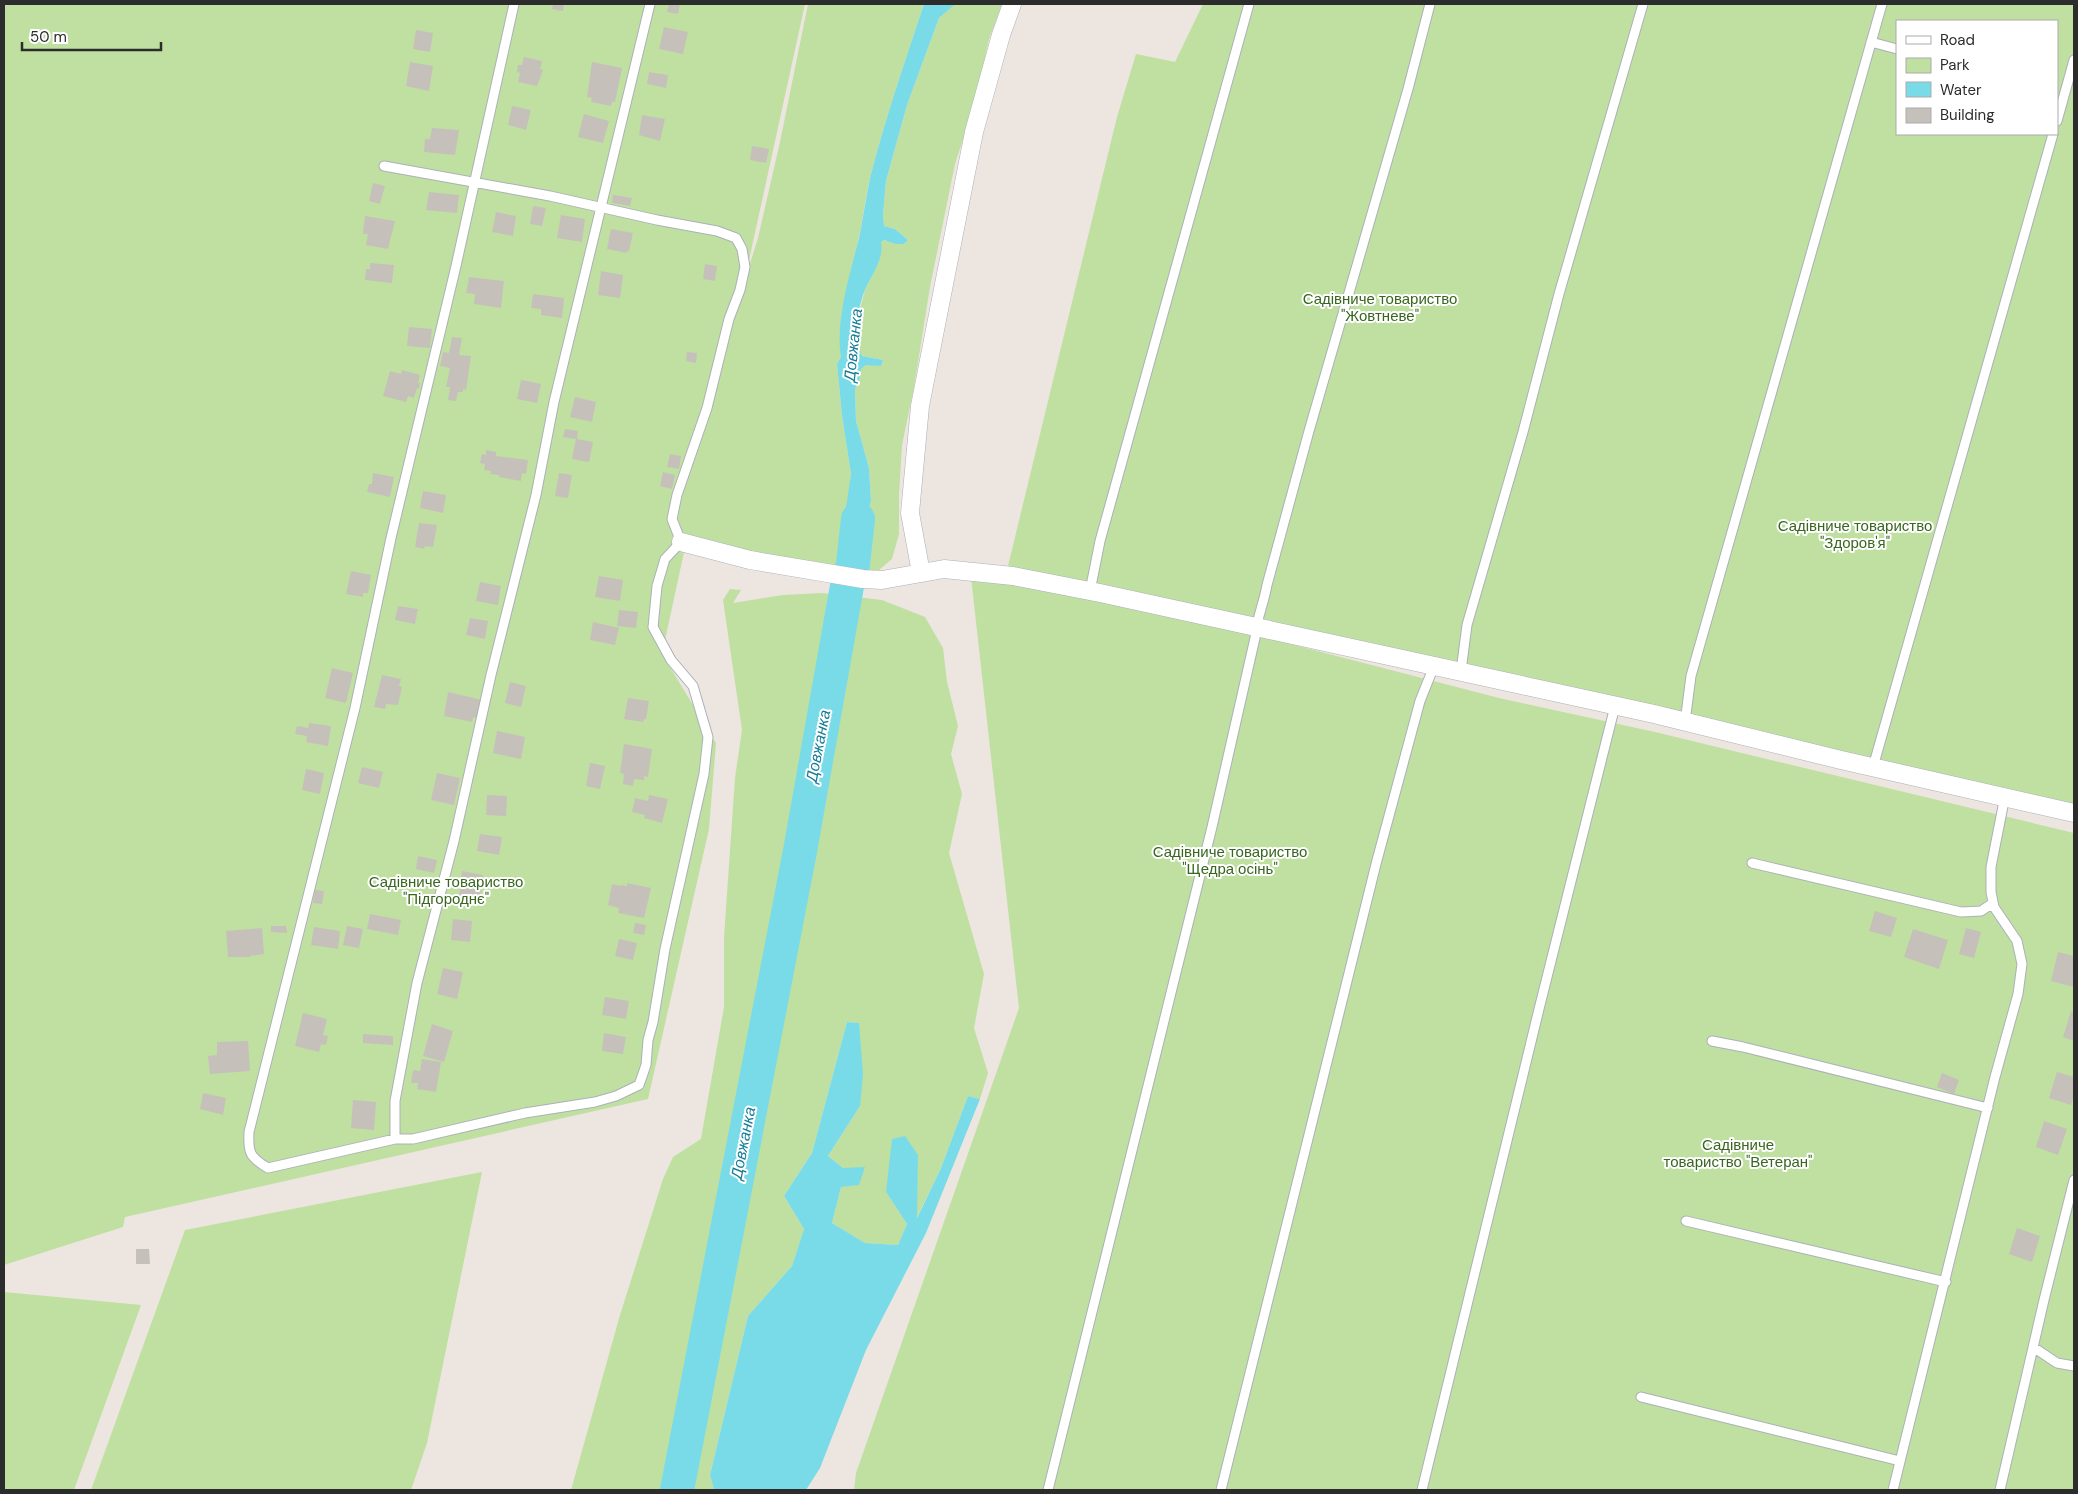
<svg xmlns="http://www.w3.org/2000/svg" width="2078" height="1494" font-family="'DM Sans',sans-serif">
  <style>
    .green { fill: #bfe0a0; fill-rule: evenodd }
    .water { fill: #7adbe8 }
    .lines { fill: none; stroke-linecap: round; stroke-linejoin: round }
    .river { stroke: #7adbe8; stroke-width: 34 }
    .building { fill: #c6c0bb }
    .service-casing { stroke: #acb0b8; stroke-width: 11 }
    .minor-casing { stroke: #acb0b8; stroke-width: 19 }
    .service { stroke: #fff; stroke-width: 9 }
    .minor { stroke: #fff; stroke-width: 18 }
    .labels { text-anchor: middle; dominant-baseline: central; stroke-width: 4; stroke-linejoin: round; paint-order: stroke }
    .park-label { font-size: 15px; fill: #38661f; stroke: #fff }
    .water-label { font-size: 16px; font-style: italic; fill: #167d97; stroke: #fff }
  </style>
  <rect width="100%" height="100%" fill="#ede5e0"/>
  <path class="green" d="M4,4H805L744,283L758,238L780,142L808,4H924C905,61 885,119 870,178C865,199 863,220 858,241C850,278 835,320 842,357L837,364L842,416L851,474L847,510L846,564L838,575L686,543L662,654L716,743L709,829L648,1099L125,1217L123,1227L4,1265Z
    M954,4H1002L989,39L975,103L955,164L930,287L914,387L902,445L899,495V534L892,559L879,570H865L853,564L858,561L863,530L871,501L869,468L856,421L855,389L859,382L861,369L866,365H881L883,360L862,356L856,343L858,317L865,290L879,262L880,242L884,240L895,244H904L908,240L895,229L884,226L883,215L886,181L907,105L939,18Z
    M1203,4H2074V812L1007,570L1117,117L1136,54L1175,62ZM1897,21H2057V134H1897Z
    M971,577L1054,583L1499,698L1655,732L2074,833V1490H854L856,1473L1019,1008Z
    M730,589L741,590L733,603L783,595L822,593L882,600L925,617L943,648L947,682L958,726L951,754L962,794L949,853L984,974L974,1028L988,1073L980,1099L968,1096L941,1168L916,1219L886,1192L907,1224L898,1245L865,1243L832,1223L841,1187L865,1168H843L828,1156L860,1106L859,1023L847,1022L812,1153L784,1196L804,1229L792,1266L748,1316L710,1475L714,1490H571L620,1315L663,1179L673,1157L701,1139L724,1007V937L735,778L742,730L723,600Z
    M482,1172L427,1443L411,1490H91L185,1230Z
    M4,1292L141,1305L74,1490H4Z"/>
  <path class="water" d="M924,4L954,5L939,18L907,105L886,181L883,215L884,226L895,229L908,240L904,244H895L884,240L881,242C884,260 872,274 865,290C857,310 853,336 862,356L883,360L881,366L866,365L861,369L859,382L855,389L856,421L869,468L871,501L863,530L858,566L846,564L845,555L840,548L851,474L842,416L837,364L841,357C835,320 850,274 859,238C863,218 866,198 870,178C885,119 905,61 924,4Z
    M847,1022L859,1023L863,1075L860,1106L828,1156L843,1168L865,1167L859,1185L841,1187L832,1223L865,1243L898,1245L907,1224L886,1192L892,1139L905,1136L918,1155L917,1218L941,1168L968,1096L980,1099L926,1233L866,1350L820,1468L806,1490H714L710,1475L748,1316L792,1266L804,1229L784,1196L812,1153Z"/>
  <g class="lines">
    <path class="river" d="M677,1490L800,851L847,586L853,564L858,519"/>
  </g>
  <path class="building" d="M553,4H564L563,11L552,9Z
    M669,4H680L678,14L667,12Z
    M664,27L688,32L683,54L659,49Z
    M416,30L433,33L430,52L413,49Z
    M524,57L542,61L540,69L543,70L537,86L518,82L520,73L517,72L518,65H522Z
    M410,62L433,66L429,91L406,86Z
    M592,62L622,68L615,102H612L611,106L591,102L592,98L587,97Z
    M649,72L668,75L666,88L647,84Z
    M512,106L531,110L526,130L508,125Z
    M584,114L609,121L603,143L578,137Z
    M642,115L665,119L660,141L639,135Z
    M432,128L459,130L455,155L424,152L425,139H430Z
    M752,146L769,149L766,163L750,160Z
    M373,183L385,186L380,204L369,201Z
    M429,192L459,195L457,213L426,210Z
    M613,195L632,198L630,206L612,203Z
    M533,206L546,208L542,226L530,224Z
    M496,212L516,216L513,236L492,232Z
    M561,215L585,219L582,242L557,238Z
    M365,216L395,221L388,249L366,245L368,234H363Z
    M611,229L633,233L629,251H627V253L607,249Z
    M370,263L394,265L392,283L365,280L366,269H370Z
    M705,264L717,266L715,281L703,279Z
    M601,271L623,275L620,298L598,295Z
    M469,277L504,281L501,308L474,304L475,294L466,293Z
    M533,294L564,298L562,318L541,315V309L531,308Z
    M409,327L432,329L430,348L407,346Z
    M452,337L462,338L459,355L471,356L466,390L463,389V392H458L456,401L448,400L450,387H446L450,368L440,366L443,352L449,353Z
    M687,352L697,353L696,363L686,361Z
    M402,370L420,375L418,383H420L419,389L417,388L414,398L408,396L406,402L383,396L390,371L401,374Z
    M521,380L541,384L537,403L517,399Z
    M575,397L596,402L592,422L570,417Z
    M565,429L578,431L577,439L593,442L589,462L572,459L576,439L563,437Z
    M486,450L496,452V456L528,460L526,474L522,473L521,481L499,477V475L490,474L491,471L484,470L485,464L480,463L482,454L486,455Z
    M670,454L681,456L679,469L667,467Z
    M663,472L675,475L672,489L660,486Z
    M373,473L394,477L390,497L367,492L369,484H372Z
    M559,473L572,475L568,498L555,496Z
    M423,491L446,495L443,513L420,508Z
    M419,523L437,525L433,547L425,546L424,549L415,547Z
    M351,571L371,575L368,593H363V597L346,594Z
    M599,576L623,580L620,601L595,597Z
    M480,582L501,586L498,605L476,601Z
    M398,606L418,609L415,624L395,620Z
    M619,610L638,612L636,628L617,626Z
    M470,618L488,621L485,639L466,635Z
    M593,622L619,628L615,645L590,640Z
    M332,668L353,673L346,703L325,698Z
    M382,675L401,679L399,686L402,687L398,705L386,704L385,709L374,707Z
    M510,682L526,686L521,707L505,703Z
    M448,692L482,700L477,718L473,717L472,722L444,716Z
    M628,698L649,701L646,719H644L643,722L624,719Z
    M309,723L331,726L328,746L306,742L307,736L295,734L297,726L308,728Z
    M497,731L525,737L521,759L493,753Z
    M624,744L652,749L648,777L644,776V780L634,779L633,786L623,784L624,774L620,773Z
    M590,763L605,766L600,789L586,786Z
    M362,767L383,772L379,788L358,783Z
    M306,769L324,773L320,794L302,790Z
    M437,773L460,778L454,805L431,800Z
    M487,795L507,796L506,816L486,815Z
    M649,795L668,799L662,823L644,818L645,815L632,812L635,798L648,801Z
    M480,834L502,837L499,855L477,851Z
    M418,856L437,860L434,873L416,869Z
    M462,871L483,875L479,903L459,899Z
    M627,883L651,888L644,918L618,913L619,908L608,905L612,884L621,886V885L627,886Z
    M315,890L324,891L322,904L313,903Z
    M1875,911L1897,918L1891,937L1869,931Z
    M370,914L401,920L398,935L367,929Z
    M453,919L472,921L470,942L451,940Z
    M635,923L646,925L644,935L633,933Z
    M271,926H286L287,933L271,932Z
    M347,926L363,929L359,948L343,945Z
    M314,927L340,931L338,949L311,945Z
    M262,928L264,954L250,956V957H228L226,931Z
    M1966,928L1981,932L1974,958L1959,954Z
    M1913,929L1948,940L1939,969L1904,957Z
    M619,939L637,943L633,960L615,956Z
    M2058,952L2074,956V987L2051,981Z
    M443,968L463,972L457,999L437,994Z
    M605,997L629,1001L626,1019L602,1015Z
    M2071,1011L2074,1012V1041L2063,1037Z
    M303,1013L327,1019L323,1035L328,1036L326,1045L321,1044L319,1052L295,1046Z
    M432,1024L453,1031L444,1062L423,1056Z
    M604,1033L626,1037L623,1054L602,1051Z
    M363,1034L393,1036V1045L363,1043Z
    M248,1041L250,1071L210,1074L208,1056L217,1055V1042Z
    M422,1059L441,1062L436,1092L417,1089L418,1083H411L413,1070L420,1071Z
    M2057,1072L2074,1077V1095L2071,1105L2049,1098Z
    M1942,1073L1959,1080L1954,1094L1937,1087Z
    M203,1093L226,1098L223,1115L200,1109Z
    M353,1100L376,1102L374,1130L351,1128Z
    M2044,1121L2067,1129L2058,1155L2036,1147Z
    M2017,1228L2040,1236L2032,1262L2009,1254Z
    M136,1249H149L150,1264H136Z"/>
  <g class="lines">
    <defs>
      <path id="service" d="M1871,42L1897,49
        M2057,121L2074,60
        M384,166L550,196L657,220L717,231L736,238L742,249L745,267L740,290L729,319L707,408L677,495L672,519L681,542L665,559L657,586L653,627L671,660L693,686L708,737L704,774L665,949L653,1022L648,1040L646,1065L639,1085L616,1096L595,1102L525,1113L413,1139H395L268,1168C249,1157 248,1152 249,1132L355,708L391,538L456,266L514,4
        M1090,591L1100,541L1249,4
        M1461,671L1467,625L1523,432L1559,294L1643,4
        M1685,722L1691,676L1882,4
        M1873,767L2053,134
        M1752,863L1961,912L1981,911L1993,903
        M1712,1041L1743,1047L1988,1108
        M395,1139V1101L417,983L454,841L491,675L536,495L554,402L650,4
        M1686,1221L1946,1282
        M2033,1347L2057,1363L2074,1366
        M1641,1397L1900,1461
        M1048,1490L1212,827L1255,638C1256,620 1264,603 1267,585L1309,431L1408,89L1430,4
        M1221,1490L1376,864L1420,701L1434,666
        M1422,1490L1539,1009L1615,706
        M1893,1490L1995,1077L2018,994L2022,964L2017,941L1994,907L1991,892V867L2005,796
        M2000,1490L2044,1300L2074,1180"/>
      <path id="minor" d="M681,542L750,560L863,579L882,580L944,569L1013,576L1100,593L1654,714L1841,760L2074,813
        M921,573L910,513L920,406L974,132L1001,35L1012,4"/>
    </defs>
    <use href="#service" class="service-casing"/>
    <use href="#minor" class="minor-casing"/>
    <use href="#service" class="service"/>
    <use href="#minor" class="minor"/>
  </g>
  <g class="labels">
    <g class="park-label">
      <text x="1380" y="299">Садівниче товариство<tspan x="1380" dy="17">"Жовтневе"</tspan></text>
      <text x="1855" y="526">Садівниче товариство<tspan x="1855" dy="17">"Здоров'я"</tspan></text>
      <text x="1230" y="852">Садівниче товариство<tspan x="1230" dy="17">"Щедра осінь"</tspan></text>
      <text x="446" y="882">Садівниче товариство<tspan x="446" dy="17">"Підгороднє"</tspan></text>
      <text x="1738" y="1145">Садівниче<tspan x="1738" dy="17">товариство "Ветеран"</tspan></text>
    </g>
    <g class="water-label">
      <text transform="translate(853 345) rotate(-84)">Довжанка</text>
      <text transform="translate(818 746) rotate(-79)">Довжанка</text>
      <text transform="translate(743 1143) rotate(-79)">Довжанка</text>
    </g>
  </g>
  <rect width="2078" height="1494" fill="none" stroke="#2c2c2c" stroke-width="10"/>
  <rect x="1896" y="20" width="162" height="115" fill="#ffffff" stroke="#ababab"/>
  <rect x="1906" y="36" width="25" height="8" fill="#ffffff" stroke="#ababab"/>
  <text x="1940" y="45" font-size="15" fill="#2c2c2c">Road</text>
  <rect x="1906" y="58" width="25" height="15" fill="#bfe0a0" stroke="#ababab"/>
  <text x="1940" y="70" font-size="15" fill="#2c2c2c">Park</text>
  <rect x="1906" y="82" width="25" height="15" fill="#7adbe8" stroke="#ababab"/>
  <text x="1940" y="95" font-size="15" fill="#2c2c2c">Water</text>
  <rect x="1906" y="108" width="25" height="15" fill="#c6c0bb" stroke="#ababab"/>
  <text x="1940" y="120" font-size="15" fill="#2c2c2c">Building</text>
  <path d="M22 42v8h139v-8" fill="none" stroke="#2c2c2c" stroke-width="2.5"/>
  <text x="30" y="42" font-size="15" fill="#2c2c2c" stroke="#ffffff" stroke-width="4" paint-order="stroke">50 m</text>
</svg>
